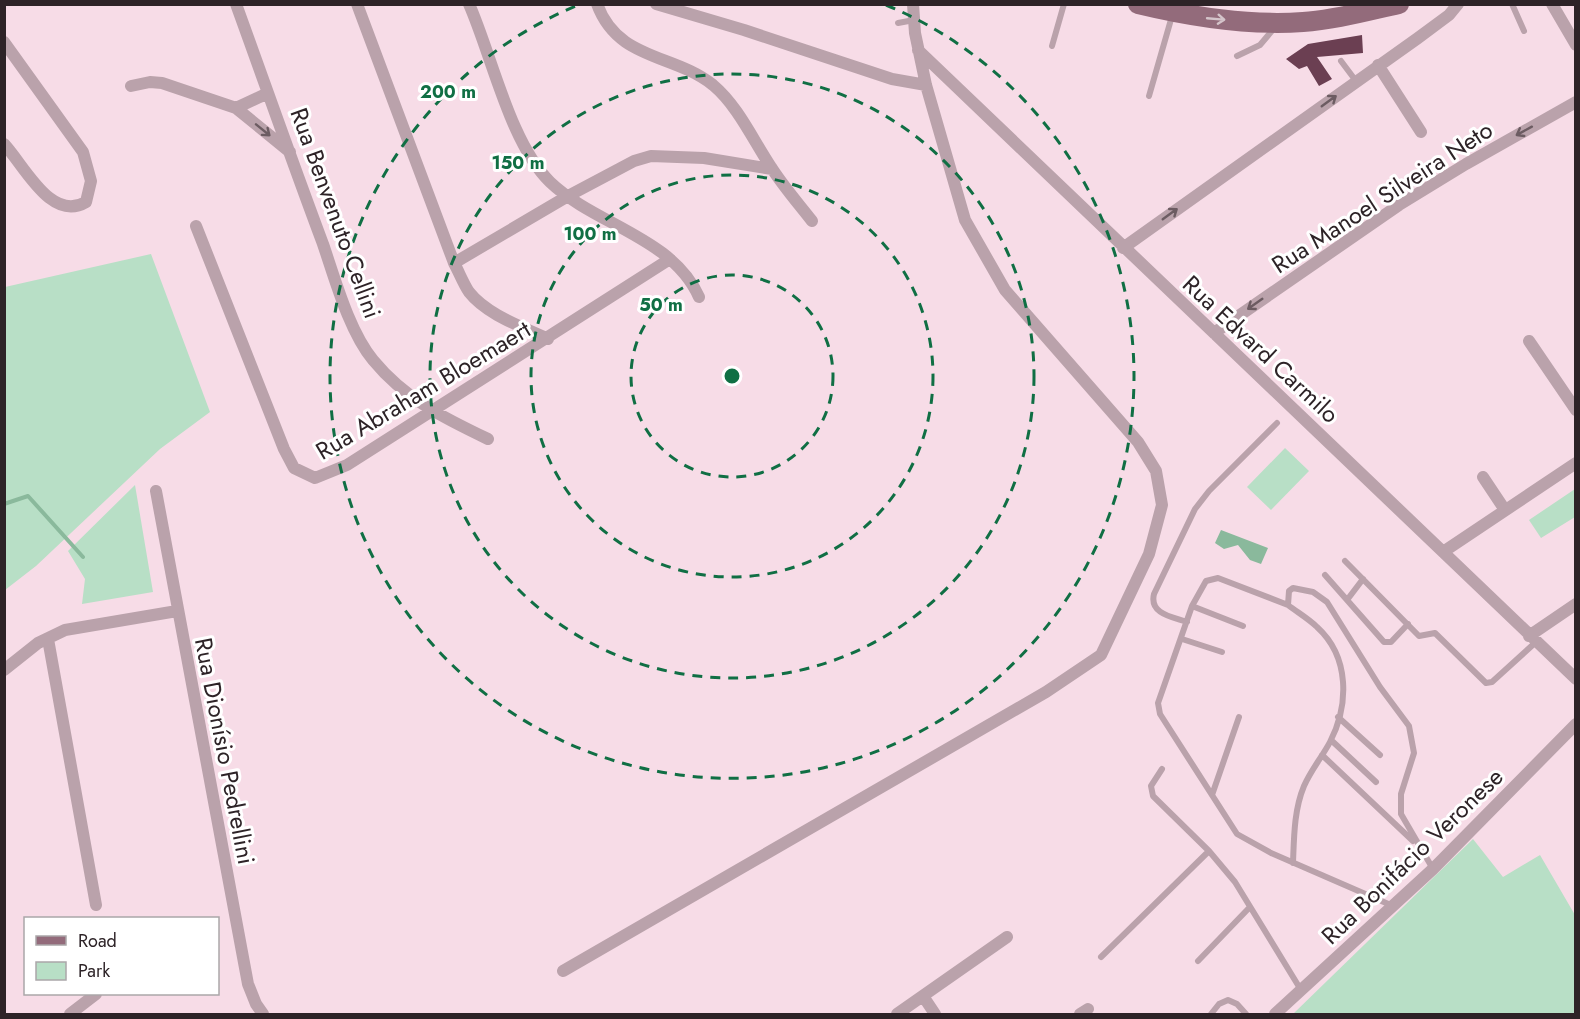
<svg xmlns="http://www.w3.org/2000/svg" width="1580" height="1019" font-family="Jost,sans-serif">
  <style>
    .green { fill: #b8dfc6 }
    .water { fill: #8ab99c }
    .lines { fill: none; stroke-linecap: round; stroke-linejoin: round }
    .stream { stroke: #8ab99c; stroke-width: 4 }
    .building { fill: #6b3f52 }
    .service { stroke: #baa2ab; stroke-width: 6 }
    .minor { stroke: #baa2ab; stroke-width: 12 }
    .primary { stroke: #936b7b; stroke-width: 20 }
    .oneway { stroke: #d4c4ca }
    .oneway2 { stroke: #6c5c62 }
    .ring { fill: none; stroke: #106f44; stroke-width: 3; stroke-dasharray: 10 8 }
    .labels { text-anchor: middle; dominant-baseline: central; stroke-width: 6; stroke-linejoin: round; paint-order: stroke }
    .street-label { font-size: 24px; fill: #2d2327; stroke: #fff }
    .centre { fill: #106f44; stroke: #fff; stroke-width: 3 }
    .ring-label { font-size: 18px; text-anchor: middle; font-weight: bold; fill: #106f44; stroke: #fff; stroke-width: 6; stroke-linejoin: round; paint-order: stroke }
  </style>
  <rect width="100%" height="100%" fill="#f7dce7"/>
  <path class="green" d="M151,254L210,412L160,449L36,566L5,590V287Z
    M1285,448L1309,471L1271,510L1247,487Z
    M135,485L153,592L82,604L85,579L68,551Z
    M1575,489V517L1541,538L1529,520Z
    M1473,839L1503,877L1540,855L1575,915V1014H1293Z"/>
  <path class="water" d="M1221,530L1268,548L1261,564L1250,560L1238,545L1224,549L1215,543Z"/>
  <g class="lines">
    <path class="stream" d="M4,504L28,496L83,557"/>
  </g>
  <path class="building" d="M1362,35L1363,53L1317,57L1332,79L1319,86L1307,66L1299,69L1286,59L1308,44Z"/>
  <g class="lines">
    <path class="service" d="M1512,4L1524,31
      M898,23L914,20
      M1052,46L1064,4
      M1237,56L1260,45L1276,26
      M1341,61L1356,81
      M1149,96L1172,16
      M1345,561L1419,636L1435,633L1486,683L1492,682L1536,642
      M1325,575L1347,600
      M1363,579L1347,600L1384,642H1391L1408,624
      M1288,605C1297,612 1309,619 1317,627C1350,657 1349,705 1330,742C1322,757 1311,770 1304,786C1294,810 1294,837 1293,863
      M1192,606L1243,626
      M1187,622C1173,617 1149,614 1154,594L1195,509L1209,491L1277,423
      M1182,639L1222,652
      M1338,717L1380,755
      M1331,740L1376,782
      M1322,755L1413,841
      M1162,769L1151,786L1153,796L1209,851L1235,882L1301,990
      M1212,795L1239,717
      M1393,906L1271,853L1237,834L1160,714L1158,703L1192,606L1206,581L1218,578L1288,605L1289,591L1293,588L1313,592L1327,602L1380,687L1409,726L1414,753L1401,794V814L1433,869
      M1101,957L1209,851
      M1198,961L1249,908
      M1211,1014L1219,1004L1228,1000L1237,1004L1246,1014"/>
    <path class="minor" d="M236,4C265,84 293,164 323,244C335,279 349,331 373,360C405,399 444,418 488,439
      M357,4L454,263C459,272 463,283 469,292C487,315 523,327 548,339
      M469,4C492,56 510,143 550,182C595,225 672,237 699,297
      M597,4C618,61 673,53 713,85C738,106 753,140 771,167C783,186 798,203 812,221
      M656,4L744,30L892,79L926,85
      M1552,4L1576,45
      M4,42L83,152L91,181L86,202C51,223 24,165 4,144
      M918,50L1576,679
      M1378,65L1421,132
      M131,86L150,82L162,83L236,108L290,152
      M236,108L268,93
      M196,226L284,449L294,468L315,478L347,465L670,259
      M1123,248L1418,38L1449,15L1458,4
      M454,263L568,196L634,161L651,156L704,158L772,169
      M1214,333L1399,205L1466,164L1576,102
      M1529,341L1576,410
      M1483,477L1505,510
      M156,491L248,984L256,1004L263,1014
      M1443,552L1576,463
      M1529,636L1576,604
      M48,639L96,905
      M4,670L38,643L65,630L177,611
      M563,971L1046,692L1101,655L1149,554L1162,505L1156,471L1138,442L1005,290L965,220L926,85L915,33L913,4
      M923,996L935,1014
      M70,1014L96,994
      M897,1014L1007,937
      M1080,1014L1088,1009
      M1275,1014L1433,869L1576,724"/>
    <path class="primary" d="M1138,4C1192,17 1248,26 1303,22C1335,20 1367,11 1399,4"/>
  </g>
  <defs><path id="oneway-shaft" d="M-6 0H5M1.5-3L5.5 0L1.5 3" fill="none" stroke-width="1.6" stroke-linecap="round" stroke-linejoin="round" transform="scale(1.5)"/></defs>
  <use class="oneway" href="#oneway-shaft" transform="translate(1216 19) rotate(5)"/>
  <g class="oneway2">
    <use href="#oneway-shaft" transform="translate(1329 101) rotate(-36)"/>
    <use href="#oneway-shaft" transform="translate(263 130) rotate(39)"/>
    <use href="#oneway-shaft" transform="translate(1524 131) rotate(151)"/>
    <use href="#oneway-shaft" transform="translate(1170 214) rotate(-36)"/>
    <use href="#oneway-shaft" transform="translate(1255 304) rotate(145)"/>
  </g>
  <g class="ring">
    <circle cx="732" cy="376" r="101"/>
    <circle cx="732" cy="376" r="201"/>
    <circle cx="732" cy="376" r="302"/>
    <path d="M886 5A402 402 0 1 1 578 5"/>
  </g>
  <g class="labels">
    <g class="street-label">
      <text transform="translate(1382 197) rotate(-33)">Rua Manoel Silveira Neto</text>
      <text transform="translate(336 213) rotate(70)">Rua Benvenuto Cellini</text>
      <text transform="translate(1261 349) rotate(43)">Rua Edvard Carmilo</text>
      <text transform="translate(423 390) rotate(-31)">Rua Abraham Bloemaert</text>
      <text transform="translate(225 751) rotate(79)">Rua Dionísio Pedrellini</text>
      <text transform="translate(1412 856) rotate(-44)">Rua Bonifácio Veronese</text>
    </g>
  </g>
  <circle cx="732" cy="376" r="9" class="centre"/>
  <g class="ring-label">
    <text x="448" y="98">200 m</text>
    <text x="518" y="169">150 m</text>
    <text x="590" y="240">100 m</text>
    <text x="661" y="311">50 m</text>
  </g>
  <rect width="1580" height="1019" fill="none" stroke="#2d2327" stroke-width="12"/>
  <rect x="24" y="917" width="195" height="78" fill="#ffffff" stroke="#aba7a9" stroke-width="1.5"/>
  <rect x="36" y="936" width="30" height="9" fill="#936b7b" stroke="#aba7a9" stroke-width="1.5"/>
  <text x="78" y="947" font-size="18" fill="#2d2327">Road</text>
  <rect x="36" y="962" width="30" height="18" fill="#b8dfc6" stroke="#aba7a9" stroke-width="1.5"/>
  <text x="78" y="977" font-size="18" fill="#2d2327">Park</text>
</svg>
